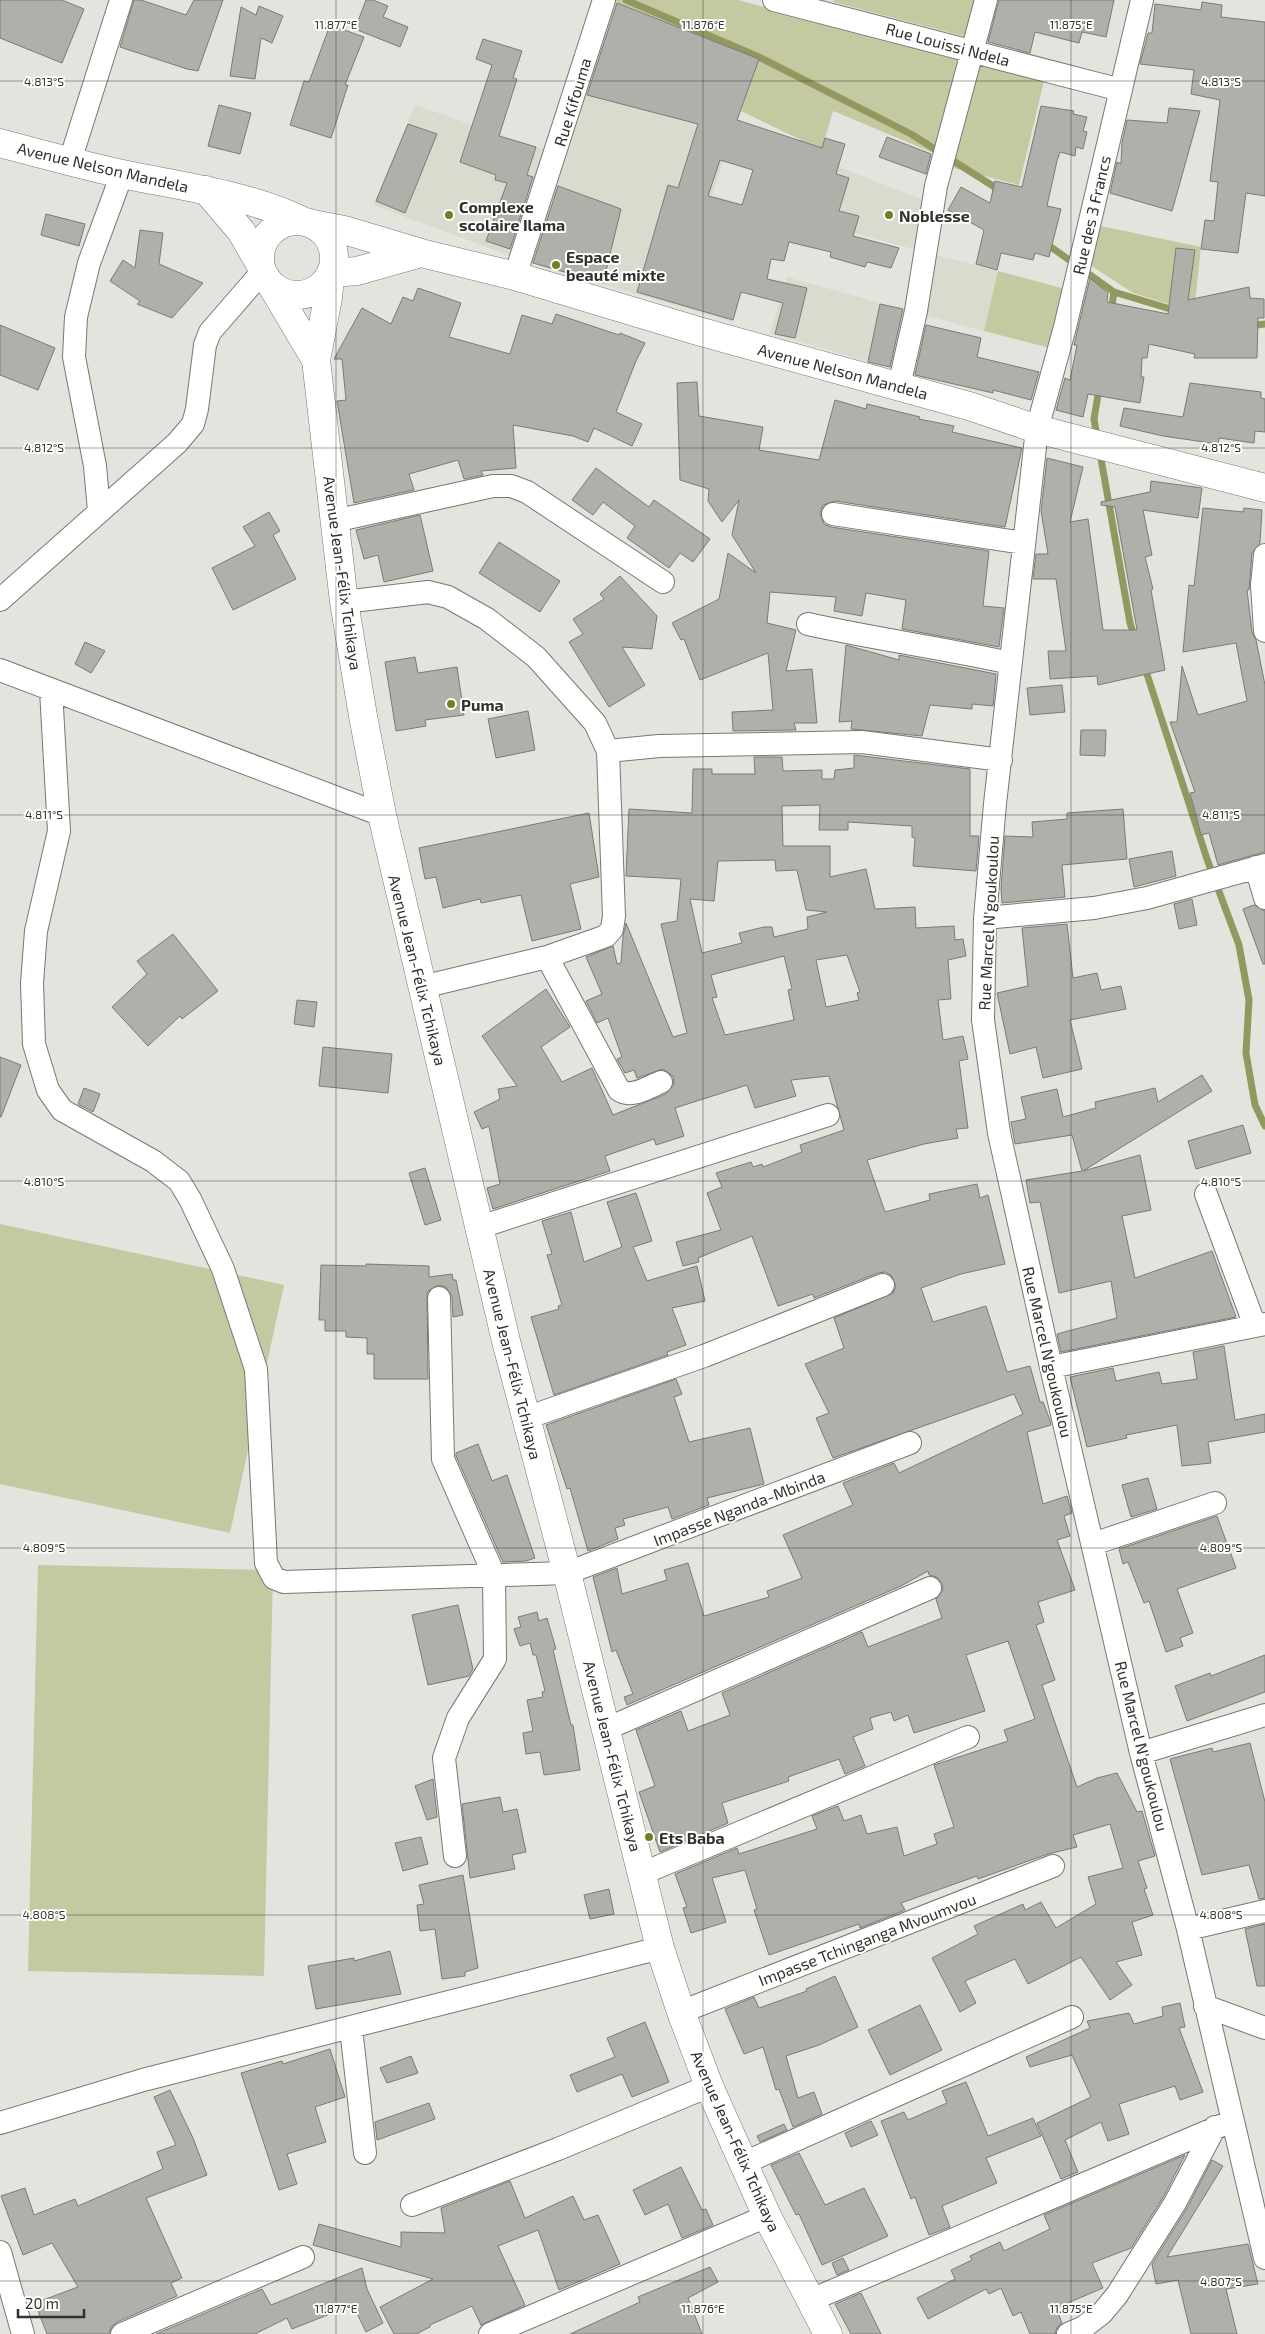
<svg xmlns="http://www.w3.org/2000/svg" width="1265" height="2334" font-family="'Exo 2',sans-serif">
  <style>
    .built { fill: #d9dbce }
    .green { fill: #c5c9a2 }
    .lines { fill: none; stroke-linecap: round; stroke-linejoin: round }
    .stream { stroke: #939860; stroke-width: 7 }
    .building { fill: #afb0aa; stroke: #7a7b75; fill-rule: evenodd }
    .minor-casing { stroke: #777872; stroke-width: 24 }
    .tertiary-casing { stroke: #777872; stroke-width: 29 }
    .minor { stroke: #fff; stroke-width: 22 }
    .tertiary { stroke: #fff; stroke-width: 28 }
    .ticks { fill: none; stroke: #31312f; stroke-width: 1; stroke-opacity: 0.45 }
    .poi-dot { fill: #777c25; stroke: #fffffe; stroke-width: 2 }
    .labels { text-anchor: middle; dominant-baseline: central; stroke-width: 4; stroke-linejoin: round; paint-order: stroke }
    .street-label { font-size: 16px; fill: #31312f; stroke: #fffffe }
    .poi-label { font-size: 16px; font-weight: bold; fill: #31312f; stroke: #fffffe; text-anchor: start }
    .ticks-label { font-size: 12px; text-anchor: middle; fill: #31312f; stroke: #fffffe; stroke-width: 4; stroke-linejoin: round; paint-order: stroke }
  </style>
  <rect width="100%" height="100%" fill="#e4e4de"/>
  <path class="built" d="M611,0L759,59L712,195L766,210L733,322L530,263Z
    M415,105L546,150L511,256L373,205Z
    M798,151L926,201L917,250L779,213Z
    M932,254L998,271L984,331L921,314Z
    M787,277L880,303L869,362L770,333Z"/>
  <path class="green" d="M611,0H738L961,59L936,154L833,111L819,159L798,151L801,140L741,111L758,59Z
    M834,0H977L967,37L833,2Z
    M977,63L1044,81L1019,185L950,167Z
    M1096,225L1201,247L1194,312L1133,293L1087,263Z
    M998,271L1065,289L1050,348L984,331Z
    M0,1224L284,1285L230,1533L0,1484Z
    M38,1565L273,1570L264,1976L28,1971Z"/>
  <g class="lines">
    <path class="stream" d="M626,0L759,57L911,134L993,186L1000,193
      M1044,242L1114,292L1177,311
      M1111,311L1114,292
      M1250,326L1265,324
      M1097,437L1094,419L1099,389
      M1100,453L1130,623L1135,639
      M1144,665L1207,859L1239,945L1249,1000L1246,1053L1255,1105L1265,1126"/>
  </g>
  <path class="building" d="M0,0H62L84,9L62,63L0,38Z
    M134,0H141L186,15L194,0H223L198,71L187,69L120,47Z
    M366,0H373L388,6L383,17L408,27L400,47L355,29Z
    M999,0H1114L1106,37L1082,32L1079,43L1035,32L1030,53L988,42Z
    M1202,2L1222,5L1221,17L1265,22V196L1246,193L1238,253L1201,249L1205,220L1214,221L1218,182L1210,181L1220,100L1191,94L1194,70L1140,64L1148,33H1152L1155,4L1201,10Z
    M617,3L759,59L737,120L822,148L825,138L845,144L836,174L849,178L839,211L859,216L853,236L899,248L891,268L867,262L865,267L830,257L831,252L789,242L784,261L771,259L767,279L807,288L795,338L775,334L783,303L741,292L733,320L637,292L668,185L678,188L698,124L587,95ZM720,160L753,170L742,205L708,196Z
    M259,6L283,16L272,43L261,38L255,79L230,76L241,7L256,15Z
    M330,25L364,37L345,85H348L331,138L290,125L304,81L309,82Z
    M483,39L522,51L513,78L517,79L499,136L536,147L527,175L533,177L510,249L486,241L507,183L495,180L496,175L460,162L492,65L476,59Z
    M219,105L251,113L240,154L208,146Z
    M1041,106L1074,111L1073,114L1087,117L1083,131L1087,132L1083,149L1076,147L1075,156L1060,152L1057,161L1047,206L1061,209L1049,257L1035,253L1033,260L1001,253L997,270L976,264L984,230L948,210L961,187L990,203L995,181L1022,187Z
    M1169,108L1200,111L1172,211L1110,193L1117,162L1121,164L1122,143L1127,120L1167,123Z
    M408,124L437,134L405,213L376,201Z
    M887,137L931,154L926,174L879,157Z
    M558,186L621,209L603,283L533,263Z
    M46,214L85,224L79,246L41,235Z
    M140,230L163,233L159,264L203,283L172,318L137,304L140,301L110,281L123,260L135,268Z
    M1176,248L1195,250L1188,300L1249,287L1250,298L1264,299V318H1258L1257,358H1194L1195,354L1149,344L1147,358H1142L1141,377H1144L1140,403L1088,394L1083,417L1056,410L1065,378L1070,380L1077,345H1074L1090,278L1108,293L1107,302L1168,314Z
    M418,288L461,303L449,337L510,354L522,315L552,324L556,314L619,335L620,333L645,343L636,361L616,412L642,424L632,446L594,428L588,442L573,436L513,425L516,468L481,471L483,475L464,479L458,460L409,474L414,490L354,503L337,401L346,400L342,359H334L362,308L391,324L403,297L413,301Z
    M880,304L903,309L890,367L868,362Z
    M0,325L55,348L38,390L0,375Z
    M926,325L981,338L977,357L1039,372L1031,400L993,390V393L915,375Z
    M697,382L699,416L763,427L759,450L819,460L835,400L866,409L867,404L920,417L919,419L954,426L952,432L1022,448L1005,527L835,501L823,505L820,513L824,524L831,527L989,551L983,606L1004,608L999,647L902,629L906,600L866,593L862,616L834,611L836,597L770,592L767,623L796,630L786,671L812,669L817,723H794L796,730L733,731L732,712L773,710L768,653L700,680L684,639L681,640L672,623L719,599L728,553L756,573L732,535L739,500L722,522L708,501L709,489L680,480L677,383Z
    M1190,383L1261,392V398L1265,399V432L1255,431L1254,443L1219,438L1218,444L1163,436L1120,426L1124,408L1183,417Z
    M1047,458L1083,467L1070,522L1088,519L1103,630H1137L1115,507L1101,505V502L1150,492L1151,481L1202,488L1198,518L1143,510L1152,555L1145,557L1153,589L1151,590L1165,670L1098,685L1097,676L1050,679L1048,651H1066L1056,579H1033L1036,554H1048L1041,511Z
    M596,468L649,507L654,500L710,539L693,562L680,553L669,568L627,538L635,526L603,502L593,515L572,500Z
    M1203,508L1243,512L1244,508L1262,510L1260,543L1252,553L1249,590H1247L1252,632L1256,640L1265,685V852L1218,865L1209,833L1201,835L1190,793L1195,792L1170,722H1177L1182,666L1198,715L1247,701L1236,643L1183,652L1189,585L1194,586Z
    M269,512L280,531L273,535L296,579L233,610L212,568L255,546L243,527Z
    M420,515L433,571L384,582L378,555L364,559L356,530Z
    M499,542L560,581L540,612L479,573Z
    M620,576L657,616L652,649L622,647L645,685L609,707L569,642L583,634L573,619L604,599L600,594Z
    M85,642L105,651L91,673L75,664Z
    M846,645L899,660V655L996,674L993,706L972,704V709L930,705L922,736L851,729L852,721L839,722Z
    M415,657L418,673L457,667L464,715L425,720L426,726L396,731L385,662Z
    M1062,685L1065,712L1030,715L1027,688Z
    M528,711L535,750L496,758L488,719Z
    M1081,730H1106L1105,756L1080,755Z
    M854,755L970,769V836H979L976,871L913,866L915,838L912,837V826L848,822V830H819L820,805L782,806L783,846H830V877L866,869L875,909L915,907L916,928L954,926L955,940L963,939L966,956L948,960L951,999L938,1000L943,1040L963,1036L968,1059L959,1061L968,1128L956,1129L958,1138L924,1144L867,1160L885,1212L930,1200L929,1194L977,1184L980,1198L988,1195L1005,1264L961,1274L921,1288L933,1322L986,1306L1007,1372L1030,1366L1040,1402H1043L1050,1420L1051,1425L1027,1432L1043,1504L1067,1496L1072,1513L1064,1516L1070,1536L1057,1540L1075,1590L1038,1602L1044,1622L1036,1625L1055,1680L1042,1685L1077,1787L1097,1778L1117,1773L1137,1812L1142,1811L1155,1856L1138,1861L1147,1888L1144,1889L1153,1915L1132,1922L1142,1955L1116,1962L1132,1985L1110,2000L1081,1957L1028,1984L1015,1959L965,1981L976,2003L960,2012L932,1958L978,1934L974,1926L1023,1904L1025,1910L1041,1902L1056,1928L1096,1904L1088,1877L1123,1868L1110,1824L1073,1835L1077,1847L1048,1854L978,1879L977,1876L901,1903L905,1910L860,1928L859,1924L769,1955L754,1910L757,1909L745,1870L712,1878L726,1922L691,1933L683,1908L687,1907L675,1874L737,1848L739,1854L817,1829L812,1816L838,1806L844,1821L861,1815L867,1834L897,1827L904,1856L937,1844L934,1834L954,1827L934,1765L1008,1741L1004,1730L1035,1719L1008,1641L966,1655L985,1711L914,1733L908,1715L894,1721L891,1712L870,1718L873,1729L853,1737L865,1766L845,1774L839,1759L788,1777L789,1781L722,1803L728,1823L660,1852L639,1792L655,1786L636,1730L681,1711L688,1731L730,1715L722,1693L862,1632L868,1647L942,1618L936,1599L943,1590L942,1583L937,1577L929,1575L928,1571L901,1586L627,1705L624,1697L633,1694L616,1650L612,1652L593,1577L617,1568L622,1594L667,1580L664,1570L688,1563L704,1616L769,1597L767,1591L802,1578L783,1535L853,1505L843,1483L894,1463L899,1473L1023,1414L1014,1394L833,1458L816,1418L829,1413L805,1364L844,1348L834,1318L893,1293L896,1286L891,1275L885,1272L878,1273L814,1298L813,1294L778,1306L752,1236L698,1258L699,1262L683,1266L676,1242L721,1230L707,1193L722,1187L716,1173L751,1162L753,1167L762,1164L763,1167L802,1152L800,1145L844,1130L829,1076L791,1080L796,1096L755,1108L747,1085L675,1108L684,1136L656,1145L654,1139L605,1156L610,1171L493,1209L487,1188L500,1184L489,1126L482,1129L474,1112L500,1099L498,1089L517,1086L482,1036L546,989L570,1027L541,1047L562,1082L592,1068L613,1115L666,1094L674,1084L673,1076L663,1069L637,1078L634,1070L625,1073L617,1059L622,1057L608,1018L597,1023L586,1001L602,994L586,957L613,946L617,964L621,963L623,936L626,923L673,1037L687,1033L661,924L677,921L681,879L626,876L629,809L692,813L693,769H712V774H755L754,757H782L783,771L822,770V779H834L835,770L854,768ZM775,860L776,871L797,870L806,910L827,912L807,917L808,929L774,937L772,927H764L739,933L742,943L702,953L690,899L714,901L718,861ZM847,955L860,992L857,993L859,1000L826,1007L816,960ZM784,956L792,989L788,990L794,1020L725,1035L712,998L717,997L711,975Z
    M1123,809L1127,859L1062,865L1065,897L1002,903L1001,888L1005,836L1033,837L1032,822L1067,819V813Z
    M589,813L599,877L570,884L581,929L532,941L521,895L481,903L480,899L443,908L436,877L425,879L419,848Z
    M1172,851L1176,876L1134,887L1129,859Z
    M1192,899L1197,925L1179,929L1174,904Z
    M1254,905L1265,911V964H1263L1243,909Z
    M1067,924L1073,978L1097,973L1101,990L1121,986L1126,1009L1070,1020L1082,1069L1043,1078L1036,1047L1010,1054L997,993L1028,986L1022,928Z
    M173,934L218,991L182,1019L180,1016L148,1046L112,1007L147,974L137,961Z
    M297,1000L317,1002L314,1027L294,1024Z
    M323,1047L392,1054L388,1093L319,1086Z
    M0,1057L21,1065L1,1117H0Z
    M1202,1075L1212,1091L1083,1171L1140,1155L1151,1210L1122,1216L1135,1278L1212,1251L1236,1317L1061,1352L1057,1334L1117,1318L1111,1281L1059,1293L1040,1202L1030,1203L1026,1180L1082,1171L1072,1135L1015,1144L1011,1122L1026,1119L1021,1097L1057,1089L1063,1117L1096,1108L1095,1102L1155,1088L1158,1102Z
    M84,1088L100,1094L93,1112L78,1104Z
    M1243,1125L1251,1153L1196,1169L1188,1141Z
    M425,1168L441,1220L425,1225L409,1173Z
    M636,1193L652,1241L633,1247L647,1281L697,1266L705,1301L672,1308L686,1345L667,1352L668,1355L554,1395L531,1317L559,1309L558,1306L562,1305L547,1255L552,1254L542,1221L571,1212L584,1262L622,1247L607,1202Z
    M366,1264L429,1266V1277L452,1274L453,1280H456L463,1315L453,1317L452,1297L446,1287L438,1285L427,1292L428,1379H374V1354H367V1338L346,1337V1331H325V1320H319L321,1265L366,1266Z
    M1224,1346L1235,1420L1265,1414V1432L1208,1442L1211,1463L1182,1466L1177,1425L1126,1435L1127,1438L1087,1447L1070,1377L1113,1368L1116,1381L1159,1372L1162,1384L1197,1379L1193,1352Z
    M676,1379L682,1394L674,1397L689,1442L750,1428L764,1484L707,1498L709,1505L672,1519L668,1507L623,1519L625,1525L615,1528L618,1539L588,1551L570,1488L567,1489L546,1425Z
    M478,1444L492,1481L507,1475L535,1558L526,1561L503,1562L456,1456V1453Z
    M1148,1478L1157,1509L1131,1517L1122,1485Z
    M1217,1516L1236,1568L1177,1589L1193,1633L1180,1638L1183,1646L1166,1652L1149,1601L1144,1603L1128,1562L1123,1564L1119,1549Z
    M458,1605L473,1669L469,1676L428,1685L412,1615Z
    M537,1612L539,1621L547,1618L556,1649L553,1650L571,1725H573L580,1770L544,1775L540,1752L526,1754L523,1733L533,1731L527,1700L543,1697L542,1692L545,1691L536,1655H533L530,1643L520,1646L514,1629L521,1627L518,1617Z
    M1265,1655V1692L1187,1721L1175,1686L1210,1673L1211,1676Z
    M1250,1743L1265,1802V1898L1259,1899L1249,1865L1202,1875L1170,1759L1212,1748L1213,1752Z
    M433,1779L437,1817L427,1820L415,1786Z
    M500,1797L503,1812L517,1809L526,1852L512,1855L515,1869L470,1878L462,1804Z
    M421,1837L428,1864L403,1871L395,1843Z
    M463,1875L478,1968L465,1972V1976L442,1979L435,1929L420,1931L417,1905L424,1904L419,1885Z
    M609,1889L614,1914L590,1919L584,1895Z
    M1265,1924V1986H1257L1245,1929Z
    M390,1951L401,1994L316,2009L308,1966L354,1958V1961Z
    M835,1976L858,2027L819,2045L786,2056L798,2098L814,2092L822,2114L793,2127L779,2089L776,2090L763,2047L744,2054L725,2009L754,1997L759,2008L807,1991L806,1989Z
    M1180,2003L1185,2027L1179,2028L1203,2092L1180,2100L1175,2086L1119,2104L1129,2134L1108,2141L1101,2122L1065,2140L1078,2172L1061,2179L1037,2123L1091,2097L1072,2055L1030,2067L1026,2057L1090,2028L1087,2021L1129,2013L1134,2024L1163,2016L1162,2007Z
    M920,2005L942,2050L890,2075L868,2030Z
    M645,2022L669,2082L632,2097L622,2074L577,2092L570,2075L615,2057L607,2038Z
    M330,2049L345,2097L315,2107L326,2142L287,2154L297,2184L279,2190L241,2073L282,2061L283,2064Z
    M411,2056L418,2073L387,2083L380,2068Z
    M966,2082L988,2136L1033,2118L1041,2136L986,2158L997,2183L942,2206L950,2227L929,2235L915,2197L911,2199L881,2121L904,2112L908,2120L947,2103L942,2091Z
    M170,2090L193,2138L207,2175L146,2198L182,2278L171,2283L177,2296L117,2322L111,2327L109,2334H47L35,2303L78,2287L52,2243L23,2255L1,2196L25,2188L34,2215L75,2199L78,2206L163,2169L157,2152L176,2145L154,2097Z
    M429,2103L435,2119L377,2140L375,2122Z
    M871,2121L878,2135L851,2147L845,2133Z
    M784,2124L787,2130L760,2142L757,2136Z
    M799,2153L825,2205L864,2188L888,2236L822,2265L799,2214L796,2215L771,2165Z
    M1185,2155L1164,2196L1131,2248L1092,2263L1103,2288L1056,2308L1062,2323L1057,2327L1055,2334H1030L1021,2312L1013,2316L1001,2288L989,2294L986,2289L928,2319L917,2298L955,2279L951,2270L972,2260L970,2256L1000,2242L1004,2251L1050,2229L1044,2215Z
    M1212,2160L1223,2166L1167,2257L1248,2244L1258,2284L1226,2289L1237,2334H1191L1178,2280L1156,2284L1152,2264L1186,2210Z
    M681,2167L702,2210L706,2209L713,2225L682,2238L668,2204L645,2215L633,2190Z
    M510,2181L525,2218L573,2196L584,2220L598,2215L620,2264L559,2290L538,2230L498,2246L525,2305L481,2325L472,2306L430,2325V2327L416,2334H394L380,2307L433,2279L313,2245L319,2224L401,2247V2232L445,2233L441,2208Z
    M843,2258L849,2270L837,2275L832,2263Z
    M710,2267L718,2282L688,2298L702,2334H570L640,2302L638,2297Z
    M362,2268L367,2289L383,2323L366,2332L353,2305L292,2329L287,2318L255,2334H156L262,2289L271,2305Z
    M861,2293L881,2334H851L835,2304Z"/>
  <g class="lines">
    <defs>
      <path id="minor" d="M774,0L1121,90
        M1142,0L1065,327L1037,429L995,804L985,918L983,1020L999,1133L1051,1367L1141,1753L1188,1929L1265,2258
        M70,161L121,0
        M515,276L604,0
        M899,386L916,311L936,186L986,0
        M99,511L95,466L74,357L76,317L89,263L122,174
        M833,514L1024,543
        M334,521L493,486H511L527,492L663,582
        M1265,555L1262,585L1265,631
        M0,600L177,443L193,424L197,409L205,345L210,332L262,272
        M344,602L428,592L448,597L487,619L536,657L595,723L608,751L614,916L612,929L606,936L547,957L422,987
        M808,624C875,639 943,648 1010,663
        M0,670L382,815
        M51,690L59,831L36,931L32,983L34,1044L48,1090L62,1110L153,1161L179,1181L190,1199L223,1269L256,1369L266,1563L274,1578L284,1582L567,1573L910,1443
        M608,751L659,746L862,742L1001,760
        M1256,867L1265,898
        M985,918L1094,908L1147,898L1265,865
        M547,957L619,1090C631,1099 648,1087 661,1082
        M1206,1194L1255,1326
        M480,1227L828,1115
        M439,1298L443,1459L494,1575L495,1659L458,1718L444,1758L455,1856
        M1051,1367L1265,1324
        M526,1418L704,1356L883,1285
        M1093,1544L1215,1503
        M606,1729L930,1588
        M1141,1753L1265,1715
        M641,1874L968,1737
        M1188,1929L1265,1911
        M1205,2006L1265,2028
        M681,2012L1053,1866
        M351,2028L365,2153
        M0,2123L143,2080L660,1948
        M744,2163L1072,2017
        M412,2205L558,2149L709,2086
        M0,2252L23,2334
        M811,2300L1232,2121
        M122,2334L303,2257
        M490,2334L767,2216
        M1068,2334L1084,2327L1102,2313L1117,2295L1175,2203L1215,2127"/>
      <path id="tertiary" d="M0,143C41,154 81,165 122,174C184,187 247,194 305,222
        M206,190L241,231L260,264
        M260 258a37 37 0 1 1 74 0a37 37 0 1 1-74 0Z
        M313,224L344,230L421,253L515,276L698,331L969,406L1037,429L1265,488
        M332,273L357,271L421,253
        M330,277L328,298L316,360L344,602L363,716L382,815L506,1341L567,1573L660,1948L681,2012L709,2086L767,2216L828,2334
        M272,286L316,360"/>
    </defs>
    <use href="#minor" class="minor-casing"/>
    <use href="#tertiary" class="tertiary-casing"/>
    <use href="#minor" class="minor"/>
    <use href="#tertiary" class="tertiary"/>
  </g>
  <path class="ticks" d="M336,0V2334M703,0V2334M1071,0V2334M0,81H1265M0,448H1265M0,815H1265M0,1181H1265M0,1548H1265M0,1915H1265M0,2281H1265"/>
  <g class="poi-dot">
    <circle cx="449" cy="215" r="5"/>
    <circle cx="889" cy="215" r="5"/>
    <circle cx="556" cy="265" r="5"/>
    <circle cx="451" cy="704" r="5"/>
    <circle cx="649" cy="1837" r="5"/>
  </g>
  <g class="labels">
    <g class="street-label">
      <text transform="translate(948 44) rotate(15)">Rue Louissi Ndela</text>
      <text transform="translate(572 102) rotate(-73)">Rue Kifouma</text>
      <text transform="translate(103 167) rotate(13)">Avenue Nelson Mandela</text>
      <text transform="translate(1091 215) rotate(-77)">Rue des 3 Francs</text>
      <text transform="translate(843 371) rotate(15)">Avenue Nelson Mandela</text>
      <text transform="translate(343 573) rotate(82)">Avenue Jean-Félix Tchikaya</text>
      <text transform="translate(988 923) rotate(-87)">Rue Marcel N'goukoulou</text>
      <text transform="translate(418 970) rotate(76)">Avenue Jean-Félix Tchikaya</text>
      <text transform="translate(1048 1352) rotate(77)">Rue Marcel N'goukoulou</text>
      <text transform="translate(513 1364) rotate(76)">Avenue Jean-Félix Tchikaya</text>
      <text transform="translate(739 1508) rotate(-21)">Impasse Nganda-Mbinda</text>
      <text transform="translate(1142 1746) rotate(76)">Rue Marcel N'goukoulou</text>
      <text transform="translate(613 1756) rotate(76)">Avenue Jean-Félix Tchikaya</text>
      <text transform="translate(867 1939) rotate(-21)">Impasse Tchinganga Mvoumvou</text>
      <text transform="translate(736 2141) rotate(66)">Avenue Jean-Félix Tchikaya</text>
    </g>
    <g class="poi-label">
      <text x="459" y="206">Complexe<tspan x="459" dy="18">scolaire Ilama</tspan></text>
      <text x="899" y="215">Noblesse</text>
      <text x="566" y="256">Espace<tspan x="566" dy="18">beauté mixte</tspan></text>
      <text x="461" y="704">Puma</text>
      <text x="659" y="1837">Ets Baba</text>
    </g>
  </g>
  <g class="ticks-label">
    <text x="336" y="29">11.877°E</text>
    <text x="703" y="29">11.876°E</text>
    <text x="1071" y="29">11.875°E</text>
    <text x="1221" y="86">4.813°S</text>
    <text x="44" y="86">4.813°S</text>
    <text x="1221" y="452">4.812°S</text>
    <text x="44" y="452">4.812°S</text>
    <text x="1221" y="819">4.811°S</text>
    <text x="44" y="819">4.811°S</text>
    <text x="44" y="1186">4.810°S</text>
    <text x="1221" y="1186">4.810°S</text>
    <text x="1221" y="1552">4.809°S</text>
    <text x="44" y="1552">4.809°S</text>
    <text x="1221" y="1919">4.808°S</text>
    <text x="44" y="1919">4.808°S</text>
    <text x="1221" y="2286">4.807°S</text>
    <text x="336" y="2313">11.877°E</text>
    <text x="703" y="2313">11.876°E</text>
    <text x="1071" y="2313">11.875°E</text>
  </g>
  <path d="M18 2309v8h66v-8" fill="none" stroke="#31312f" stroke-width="2.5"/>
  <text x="25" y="2309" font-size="15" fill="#31312f" stroke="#fffffe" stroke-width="4" paint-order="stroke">20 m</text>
</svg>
